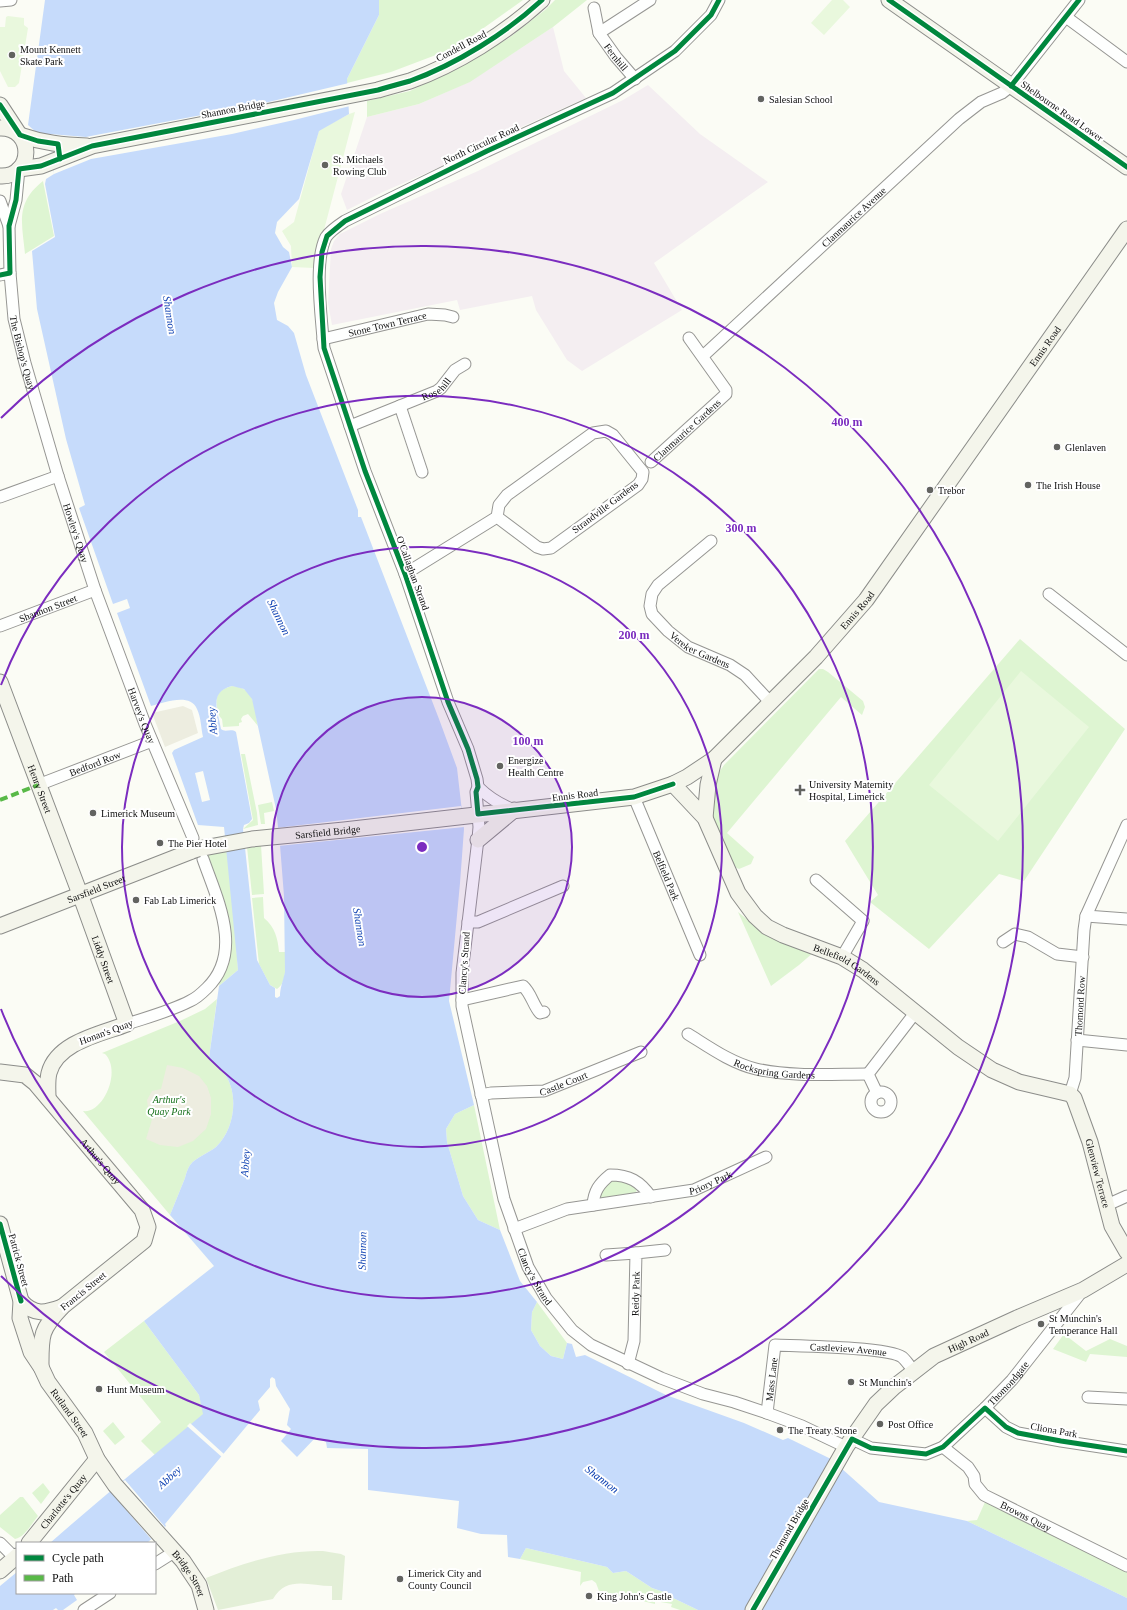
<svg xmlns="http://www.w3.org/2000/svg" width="1127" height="1610" font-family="'Times New Roman',serif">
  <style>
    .industrial { fill: #f4eef1 }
    .green { fill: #def5d2 }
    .cemetery { fill: #e3efd7 }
    .pitch { fill: #e9f8dd }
    .plaza { fill: #edede0 }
    .water { fill: #c6dbfb; fill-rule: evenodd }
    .pier { fill: #fbfcf5 }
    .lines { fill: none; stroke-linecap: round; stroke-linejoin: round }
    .street-casing { stroke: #969693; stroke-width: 13 }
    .secondary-casing { stroke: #8c8d8a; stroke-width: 17 }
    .street { stroke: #fefffe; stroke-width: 11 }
    .secondary { stroke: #f4f5eb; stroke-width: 15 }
    .secondary-bridge-casing { stroke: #8c8d8a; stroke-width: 17; stroke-linecap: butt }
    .secondary-bridge { stroke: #f4f5eb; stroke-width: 15 }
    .quiet { stroke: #58b947; stroke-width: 4; stroke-dasharray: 8 4; stroke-linecap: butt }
    .cycleway-casing { stroke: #fff; stroke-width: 8 }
    .cycleway { stroke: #00873e; stroke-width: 5 }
    .ring { fill: none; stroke: #7b2cbf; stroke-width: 2 }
    .poi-dot { fill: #626360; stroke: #fff; stroke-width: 1.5 }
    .labels { text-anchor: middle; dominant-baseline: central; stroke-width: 4; stroke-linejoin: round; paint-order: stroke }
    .street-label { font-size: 10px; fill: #101010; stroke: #fff }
    .poi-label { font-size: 10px; fill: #101010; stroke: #fff; text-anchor: start }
    .park-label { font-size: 10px; font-style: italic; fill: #17701b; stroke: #fff }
    .water-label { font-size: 11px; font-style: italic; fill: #0a3eb1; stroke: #fff }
    .centre { fill: #7b2cbf; stroke: #fff; stroke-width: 2 }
    .ring-label { font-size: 12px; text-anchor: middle; font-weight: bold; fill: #7b2cbf; stroke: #fff; stroke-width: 4; stroke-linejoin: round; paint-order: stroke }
  </style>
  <rect width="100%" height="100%" fill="#fbfcf5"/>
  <path class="industrial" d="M553,27L564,71L586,98L499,137L483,139L474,146L472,150L461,158L385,191L347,210L341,194L367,117L419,104L469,82Z
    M648,85L700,134L768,182L654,263L682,310L582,371L567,360L536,310L532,296L460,310L457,300L332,325L328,303L331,249L334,241L340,234L380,214L478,171L623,100Z"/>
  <path class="green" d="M379,0H523L457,47L391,72L347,83V79L379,15Z
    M555,0H587L553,27L470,82L419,104L367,117V101L410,91L449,72L509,38L545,10Z
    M43,181L54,236L25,254C22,223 15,203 43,181Z
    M1020,639L1125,729L1024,881L999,874L929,949L870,902L878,895L845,841Z
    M819,669H823L828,672L863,701L865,707L862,715L841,697L727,833L754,857L751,864L739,869L733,866L712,819L710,810L717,775L724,765Z
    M232,686C256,688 254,707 258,726L248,714L243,716L241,719L242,722L239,723V726L223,727L222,719C219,716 219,715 218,711C214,697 217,690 232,686Z
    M241,754H245L257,813L258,825L243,829L253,820Z
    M272,802L274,811L264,813L265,824H261L258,805Z
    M261,845L264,894L252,895L247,847Z
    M227,851L233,901L238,970L219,986L220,979L230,955V936L206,857L209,854Z
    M263,897L264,918C275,927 278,939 279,952H285C285,963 288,982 277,989L270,985L259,964L252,898Z
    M738,912L768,936L814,952L799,965L771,986Z
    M217,999L209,1058C215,1064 221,1069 226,1076C239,1097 234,1130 216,1147C210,1152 194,1159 191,1164C188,1167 186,1174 185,1178C180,1190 175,1203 170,1215L83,1111C103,1114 122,1071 105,1054L102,1053L180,1021L205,1009Z
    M474,1105L500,1230L478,1220L463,1196L447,1142L446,1129L455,1114Z
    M623,1178L638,1187L635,1194L602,1199L598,1196C605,1184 608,1179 623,1178Z
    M537,1302L567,1343L563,1359L551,1356L540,1346L531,1330L532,1312Z
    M144,1321L199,1395L204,1414L155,1455L141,1441L161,1422L104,1352Z
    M1064,1334L1086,1351L1110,1339L1127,1346V1357L1090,1354L1086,1362L1053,1349Z
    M113,1422L125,1437L115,1445L103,1431Z
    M43,1483L50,1492L41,1504L32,1493Z
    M20,1497H23L38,1516C32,1523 25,1537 15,1539L0,1527V1515Z
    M985,1502L1127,1570V1598L967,1521L977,1520Z
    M526,1548L607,1567L613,1573L626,1571L652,1588L664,1592L669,1596L698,1610H680L671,1607L672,1604L655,1601V1604L599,1591L596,1583L592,1580L583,1582L580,1586L581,1572L520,1559Z"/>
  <path class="cemetery" d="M323,1551L341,1554L345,1556L342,1600H332V1586C309,1586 287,1575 273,1599L218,1610L206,1578C244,1563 282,1550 323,1551Z"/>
  <path class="pitch" d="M832,0H843L850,7L824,35L811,23Z
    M8,16L24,18V25L28,28L19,83L15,87H8L0,71V27H5L6,17Z
    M355,112L314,268L292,267L291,246L282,231L294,222L319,130L349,114Z
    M1021,671L1089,727L998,841L929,785Z"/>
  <path class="plaza" d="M183,706L192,710L198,733L165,747L152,713Z
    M167,1065L183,1068L199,1076L207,1086L211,1098V1114L206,1129L193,1141L178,1147L160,1145L146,1139L154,1113L148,1107L147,1100L152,1091L161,1089Z"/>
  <path class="water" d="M45,0H379V15L347,79L349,114L319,131L299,199L277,222L275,233L283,247L289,252L292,267L278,292L274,303L277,320L288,326L294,333L306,375L358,510V517H361L439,719L457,768L464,829L460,883L449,1001L474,1105L455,1114L446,1129L447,1142L463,1196L478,1220L500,1230L520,1281L537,1302L532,1312L531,1330L540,1346L551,1356L563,1359L567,1343L572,1344L576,1357L585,1355L666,1395L744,1423L783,1440L788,1438L831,1459L879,1502L967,1521L1127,1598V1610H698L669,1596L664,1592L652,1588L626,1571L613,1573L607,1567L526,1548L520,1559L508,1557L507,1535L481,1534L457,1528L459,1501L368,1490V1449L327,1448L326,1442L316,1437L297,1457L281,1441L291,1429L287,1425L290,1409L276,1386L275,1379L272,1377L270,1379V1387L258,1401L260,1410L165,1524L166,1526L147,1543H50C100,1499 152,1457 203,1414L199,1395L144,1321L214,1266L170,1215C175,1203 180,1190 185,1178C186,1174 188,1167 191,1164C194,1159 210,1152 216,1147C234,1130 239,1097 226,1076C221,1069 215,1064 209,1058L219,986L238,970L224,827L198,825L172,753L174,750L203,737C201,728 201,717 197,709C190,692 163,703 151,706L117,613L130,608L127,599L113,604L79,508L85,505L66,439L37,309L32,251L55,237L45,184L46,179L54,174L50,135L37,133L28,125ZM232,686L244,689L252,699L276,809L280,845L284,896L285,972C283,981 280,988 280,996L277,998L275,997V988L270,985L257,960L243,829L244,825L249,823L252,819L236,732C231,728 225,733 221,729C218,711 208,692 232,686Z
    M17,1572V1593H76L74,1595L77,1600L63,1610H58L56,1608L53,1610H0V1586Z"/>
  <path class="pier" d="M349,83L350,106L294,120L232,134L91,159L54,174L50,134L86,137L96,135L260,104Z
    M203,771L210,800L202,802L195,773Z
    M461,806L464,827L278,846L276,828Z
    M190,1423L225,1455L223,1458L187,1426Z
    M125,1480L165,1527L151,1539L110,1491Z"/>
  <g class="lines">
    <defs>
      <g id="street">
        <path id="s1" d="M719,0L711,15L675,51L613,93L487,151L345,221C339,225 330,231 326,237C314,261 321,312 323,339L324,348L365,471L405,574L448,702L468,749L477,779L478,787L476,792L479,827L478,839L462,973V1006L504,1199L528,1267L546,1298L572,1330L591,1345L661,1378L703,1394L734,1402L767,1413L802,1426L846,1447"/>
        <path d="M0,1L11,0"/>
        <path id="s2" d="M594,8L599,33L616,57L635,79"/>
        <path d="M1066,17L1127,62"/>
        <path d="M599,33L650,0"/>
        <path id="s3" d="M19,169L16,200L9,226L10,273L14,319L25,363L58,476L95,590L145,724L193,838"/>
        <path d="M0,201L9,226"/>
        <path d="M0,275L10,273"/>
        <path id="s4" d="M323,339L428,314L445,315L453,317"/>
        <path id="s5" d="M703,356L959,119L981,102L1002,93L1011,86L1079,0"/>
        <path d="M400,406L422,472"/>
        <path id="s6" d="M350,426L437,391L441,388L455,370L465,364"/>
        <path id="s7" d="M651,462L726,394V390L689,338"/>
        <path d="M0,497L58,476"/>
        <path id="s8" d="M711,541L658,585L652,594L650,606L652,614L668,631L688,647L730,665L745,675L770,702"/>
        <path d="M405,574L497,517L499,505L507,495L593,433L606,431L613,435L643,472L642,479L638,485L551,548L543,549L537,547L497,517"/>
        <path d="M1049,594L1127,655"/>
        <path id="s9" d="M0,626L95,590"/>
        <path id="s10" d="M38,785L152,741"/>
        <path d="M478,787C489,798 499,804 514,810"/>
        <path id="s11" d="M634,797L700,955"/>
        <path d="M816,880L863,921L842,957"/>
        <path d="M1086,916L1127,919"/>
        <path d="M468,922H478L563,886"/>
        <path d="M1003,942L1015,934L1028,937L1057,954L1083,957"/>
        <path d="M462,1000L523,986C531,993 533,1005 540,1013L544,1012"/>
        <path d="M127,1024C148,1017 171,1011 190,1001C197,998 202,993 207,988C244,952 217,899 203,859"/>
        <path id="s12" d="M688,1034C709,1047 731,1063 756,1069C792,1077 831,1074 868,1074"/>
        <path d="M1077,1040L1127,1045"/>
        <circle cx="881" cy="1102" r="10"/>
        <path d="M877,1093L868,1074L915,1013"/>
        <path id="s13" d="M1070,1094L1075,1078L1084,930L1086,916L1127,825"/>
        <path id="s14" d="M481,1095L491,1093L544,1091L641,1052"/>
        <path d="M593,1205C594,1191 599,1184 610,1175C629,1175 640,1181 651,1197"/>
        <path d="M1107,1205L1127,1196"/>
        <path id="s15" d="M514,1229L567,1209L694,1190L766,1157"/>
        <path d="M606,1255L636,1253"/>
        <path id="s16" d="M628,1364L634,1341L636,1253L665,1250"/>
        <path d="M1088,1397L1127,1399"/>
        <path d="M985,1408L1006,1427L1018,1433L1061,1441L1127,1451"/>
        <path id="s17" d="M767,1413L775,1345C797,1346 888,1347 902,1357C906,1360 910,1367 914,1371"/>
        <path id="s18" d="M852,1439L871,1448L926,1454L943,1447L985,1408L1012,1380L1083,1290"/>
        <path id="s19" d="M943,1447L968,1467L974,1476L975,1484L984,1495L1127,1566"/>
        <path d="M0,1543L15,1558"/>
        <path d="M155,1564L174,1552"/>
        <path d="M84,1610L110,1593"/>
      </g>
      <g id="secondary">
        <path d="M889,0L1127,167"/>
        <path d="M0,105L19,134"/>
        <path d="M0,128C35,127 34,178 0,176"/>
        <path d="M20,135C43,143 63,145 87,146"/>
        <path d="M19,169L41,166L92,146L378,90C388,87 399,84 410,81C457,64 506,33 542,0"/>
        <path id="s20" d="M0,682L80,894L127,1024C101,1034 57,1042 49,1073C47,1081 48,1090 48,1098"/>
        <path id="s21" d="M673,784L705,818L738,893L755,916L767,927L783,935L842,957L863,970L958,1047L992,1070L1019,1082L1070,1094L1074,1098L1090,1142L1112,1226L1127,1252"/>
        <path d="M705,818L708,785L714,759"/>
        <path d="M478,840L514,810"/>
        <path id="s22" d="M198,849L252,839L344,830L634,797L673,784L687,777L714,759L816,657L866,600L1127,229"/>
        <path id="s23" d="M0,926L192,851"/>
        <path id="s24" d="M0,1072L25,1075L35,1083L142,1210L148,1227L144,1241L62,1307C40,1330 41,1336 41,1367"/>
        <path id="s25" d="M0,1224L21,1301L20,1318L31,1352L41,1367L48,1382L85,1433L97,1459L115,1485L183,1561L199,1585L206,1610"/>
        <path d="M21,1301C35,1316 45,1313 62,1307"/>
        <path id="s26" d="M29,1543L97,1459"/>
        <path d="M0,1571L17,1556"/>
        <path id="s27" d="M753,1610L846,1447L876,1404L894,1387L934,1356L1017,1318L1083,1290L1127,1264"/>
      </g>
    </defs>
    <use href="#street" class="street-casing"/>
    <use href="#secondary" class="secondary-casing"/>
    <use href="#street" class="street"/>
    <use href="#secondary" class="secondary"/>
    <defs>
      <path id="secondary-bridge" d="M192,851L198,849"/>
    </defs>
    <use href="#secondary-bridge" class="secondary-bridge-casing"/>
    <use href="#secondary-bridge" class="secondary-bridge"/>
    <path class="quiet" d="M0,800L38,785"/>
    <defs>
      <path id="cycleway" d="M889,0L1127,167
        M1011,86L1079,0
        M0,105L20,135L38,141L58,144L60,159
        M19,169L41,166L92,146L378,90C388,87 399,84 410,81C457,64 506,33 542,0
        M0,275L10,273L9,226L16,200L19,169
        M673,784L634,797L478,814L476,792L478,787L477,779L468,749L448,702L405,574L365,471L324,348L320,277L322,252L327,236L345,221L487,151L613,93L675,51L711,15L719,0
        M0,1224L21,1301
        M753,1610L852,1439L871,1448L926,1454L943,1447L985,1408L1006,1427L1018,1433L1061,1441L1127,1451"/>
    </defs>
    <use href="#cycleway" class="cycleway-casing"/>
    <use href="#cycleway" class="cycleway"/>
  </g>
  <circle cx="422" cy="847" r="150" fill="#7b2cbf" fill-opacity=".12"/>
  <g class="ring">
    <circle cx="422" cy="847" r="150"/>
    <circle cx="422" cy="847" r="300"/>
    <path d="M1 685A451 451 0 1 1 1 1009"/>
    <path d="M1 418A601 601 0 1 1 1 1276"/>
  </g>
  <g class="poi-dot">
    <circle cx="12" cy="55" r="4"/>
    <circle cx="761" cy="99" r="4"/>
    <circle cx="325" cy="165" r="4"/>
    <circle cx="1057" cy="447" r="4"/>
    <circle cx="1028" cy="485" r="4"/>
    <circle cx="930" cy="490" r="4"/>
    <circle cx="500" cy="766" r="4"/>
    <path d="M798 784h4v4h4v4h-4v4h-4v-4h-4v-4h4z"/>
    <circle cx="93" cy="813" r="4"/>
    <circle cx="160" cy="843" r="4"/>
    <circle cx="136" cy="900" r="4"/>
    <circle cx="1041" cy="1324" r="4"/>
    <circle cx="851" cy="1382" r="4"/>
    <circle cx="99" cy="1389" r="4"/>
    <circle cx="880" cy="1424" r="4"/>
    <circle cx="780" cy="1430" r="4"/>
    <circle cx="400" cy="1579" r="4"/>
    <circle cx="589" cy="1596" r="4"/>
  </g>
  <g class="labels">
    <g class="street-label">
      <text transform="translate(461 46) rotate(-28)">Condell Road</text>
      <text stroke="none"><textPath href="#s2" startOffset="55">Fernhill</textPath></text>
      <text transform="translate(233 109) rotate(-11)">Shannon Bridge</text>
      <text transform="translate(1062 111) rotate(35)">Shelbourne Road Lower</text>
      <text transform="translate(481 144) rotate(-25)">North Circular Road</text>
      <text stroke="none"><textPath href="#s5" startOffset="205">Clanmaurice Avenue</textPath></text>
      <text stroke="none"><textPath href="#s4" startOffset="66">Stone Town Terrace</textPath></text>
      <text stroke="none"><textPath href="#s22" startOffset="1059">Ennis Road</textPath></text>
      <text stroke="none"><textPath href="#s3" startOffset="186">The Bishop's Quay</textPath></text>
      <text stroke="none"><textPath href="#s6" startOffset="94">Rosehill</textPath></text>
      <text stroke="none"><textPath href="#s7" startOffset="48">Clanmaurice Gardens</textPath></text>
      <text transform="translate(605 507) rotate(-37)">Strandville Gardens</text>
      <text stroke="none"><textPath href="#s3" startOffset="374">Howley's Quay</textPath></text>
      <text transform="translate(413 573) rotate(70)">O'Callaghan Strand</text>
      <text stroke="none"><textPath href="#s9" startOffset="51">Shannon Street</textPath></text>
      <text stroke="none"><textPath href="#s22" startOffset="735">Ennis Road</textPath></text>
      <text stroke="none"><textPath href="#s8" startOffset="161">Vereker Gardens</textPath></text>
      <text stroke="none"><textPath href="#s3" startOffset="568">Harvey's Quay</textPath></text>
      <text stroke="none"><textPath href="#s10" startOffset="61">Bedford Row</textPath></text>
      <text stroke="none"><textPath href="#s20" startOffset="114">Henry Street</textPath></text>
      <text transform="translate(575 795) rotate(-7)">Ennis Road</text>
      <text stroke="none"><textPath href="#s22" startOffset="131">Sarsfield Bridge</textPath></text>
      <text stroke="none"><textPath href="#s11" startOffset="85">Belfield Park</textPath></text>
      <text stroke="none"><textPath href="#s23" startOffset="103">Sarsfield Street</textPath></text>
      <text stroke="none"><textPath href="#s20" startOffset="296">Liddy Street</textPath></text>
      <text transform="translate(464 963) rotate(-86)">Clancy's Strand</text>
      <text stroke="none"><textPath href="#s21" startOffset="262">Bellefield Gardens</textPath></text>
      <text stroke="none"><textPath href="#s13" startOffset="89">Thomond Row</textPath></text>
      <text transform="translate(106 1032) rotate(-20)">Honan's Quay</text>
      <text stroke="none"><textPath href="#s12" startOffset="95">Rockspring Gardens</textPath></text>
      <text stroke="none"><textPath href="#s14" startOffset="84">Castle Court</textPath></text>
      <text stroke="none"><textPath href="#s24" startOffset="140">Arthur's Quay</textPath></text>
      <text stroke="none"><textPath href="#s21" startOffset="609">Glenview Terrace</textPath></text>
      <text stroke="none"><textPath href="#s15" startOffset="203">Priory Park</textPath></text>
      <text transform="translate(19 1260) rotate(75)">Patrick Street</text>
      <text stroke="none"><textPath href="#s1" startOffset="1544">Clancy's Strand</textPath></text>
      <text transform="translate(83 1291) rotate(-39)">Francis Street</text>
      <text stroke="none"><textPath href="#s16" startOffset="71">Reidy Park</textPath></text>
      <text stroke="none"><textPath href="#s27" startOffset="353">High Road</textPath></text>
      <text stroke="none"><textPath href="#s17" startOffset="142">Castleview Avenue</textPath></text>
      <text stroke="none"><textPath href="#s17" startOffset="34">Mass Lane</textPath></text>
      <text stroke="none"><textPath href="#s18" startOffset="186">Thomondgate</textPath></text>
      <text stroke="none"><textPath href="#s25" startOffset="205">Rutland Street</textPath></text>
      <text transform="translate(1054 1430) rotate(10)">Cliona Park</text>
      <text stroke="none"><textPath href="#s26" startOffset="54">Charlotte's Quay</textPath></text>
      <text stroke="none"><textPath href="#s19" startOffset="112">Browns Quay</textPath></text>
      <text transform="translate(789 1529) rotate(-60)">Thomond Bridge</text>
      <text stroke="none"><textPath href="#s25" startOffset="406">Bridge Street</textPath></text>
    </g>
    <g class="poi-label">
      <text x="20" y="49">Mount Kennett<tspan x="20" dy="12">Skate Park</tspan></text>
      <text x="769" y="99">Salesian School</text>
      <text x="333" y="159">St. Michaels<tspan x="333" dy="12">Rowing Club</tspan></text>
      <text x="1065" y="447">Glenlaven</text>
      <text x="1036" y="485">The Irish House</text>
      <text x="938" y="490">Trebor</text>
      <text x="508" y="760">Energize<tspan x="508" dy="12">Health Centre</tspan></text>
      <text x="809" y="784">University Maternity<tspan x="809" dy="12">Hospital, Limerick</tspan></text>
      <text x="101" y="813">Limerick Museum</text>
      <text x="168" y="843">The Pier Hotel</text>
      <text x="144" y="900">Fab Lab Limerick</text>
      <text x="1049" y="1318">St Munchin's<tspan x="1049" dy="12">Temperance Hall</tspan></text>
      <text x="859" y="1382">St Munchin's</text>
      <text x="107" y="1389">Hunt Museum</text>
      <text x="888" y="1424">Post Office</text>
      <text x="788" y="1430">The Treaty Stone</text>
      <text x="408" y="1573">Limerick City and<tspan x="408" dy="12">County Council</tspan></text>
      <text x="597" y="1596">King John's Castle</text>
    </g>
    <g class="park-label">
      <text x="169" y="1099">Arthur's<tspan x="169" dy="12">Quay Park</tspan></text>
    </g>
    <g class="water-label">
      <text transform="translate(170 315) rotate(81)">Shannon</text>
      <text transform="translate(279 617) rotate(64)">Shannon</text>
      <text transform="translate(212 721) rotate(-95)">Abbey</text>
      <text transform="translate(360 927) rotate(81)">Shannon</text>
      <text transform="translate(245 1163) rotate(-86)">Abbey</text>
      <text transform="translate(362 1251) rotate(-89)">Shannon</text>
      <text transform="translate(169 1477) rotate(-42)">Abbey</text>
      <text transform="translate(602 1479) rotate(37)">Shannon</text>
    </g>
  </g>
  <circle cx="422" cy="847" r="6" class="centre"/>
  <g class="ring-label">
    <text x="847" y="426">400 m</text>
    <text x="741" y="532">300 m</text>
    <text x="634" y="639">200 m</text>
    <text x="528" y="745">100 m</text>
  </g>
  <rect x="16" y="1542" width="140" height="52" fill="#ffffff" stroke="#9f9f9f"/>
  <rect x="24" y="1555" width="20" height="6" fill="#00873e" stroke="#9f9f9f"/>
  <text x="52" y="1562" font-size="12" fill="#101010">Cycle path</text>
  <rect x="24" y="1575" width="20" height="6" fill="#58b947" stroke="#9f9f9f"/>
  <text x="52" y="1582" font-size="12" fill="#101010">Path</text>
</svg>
